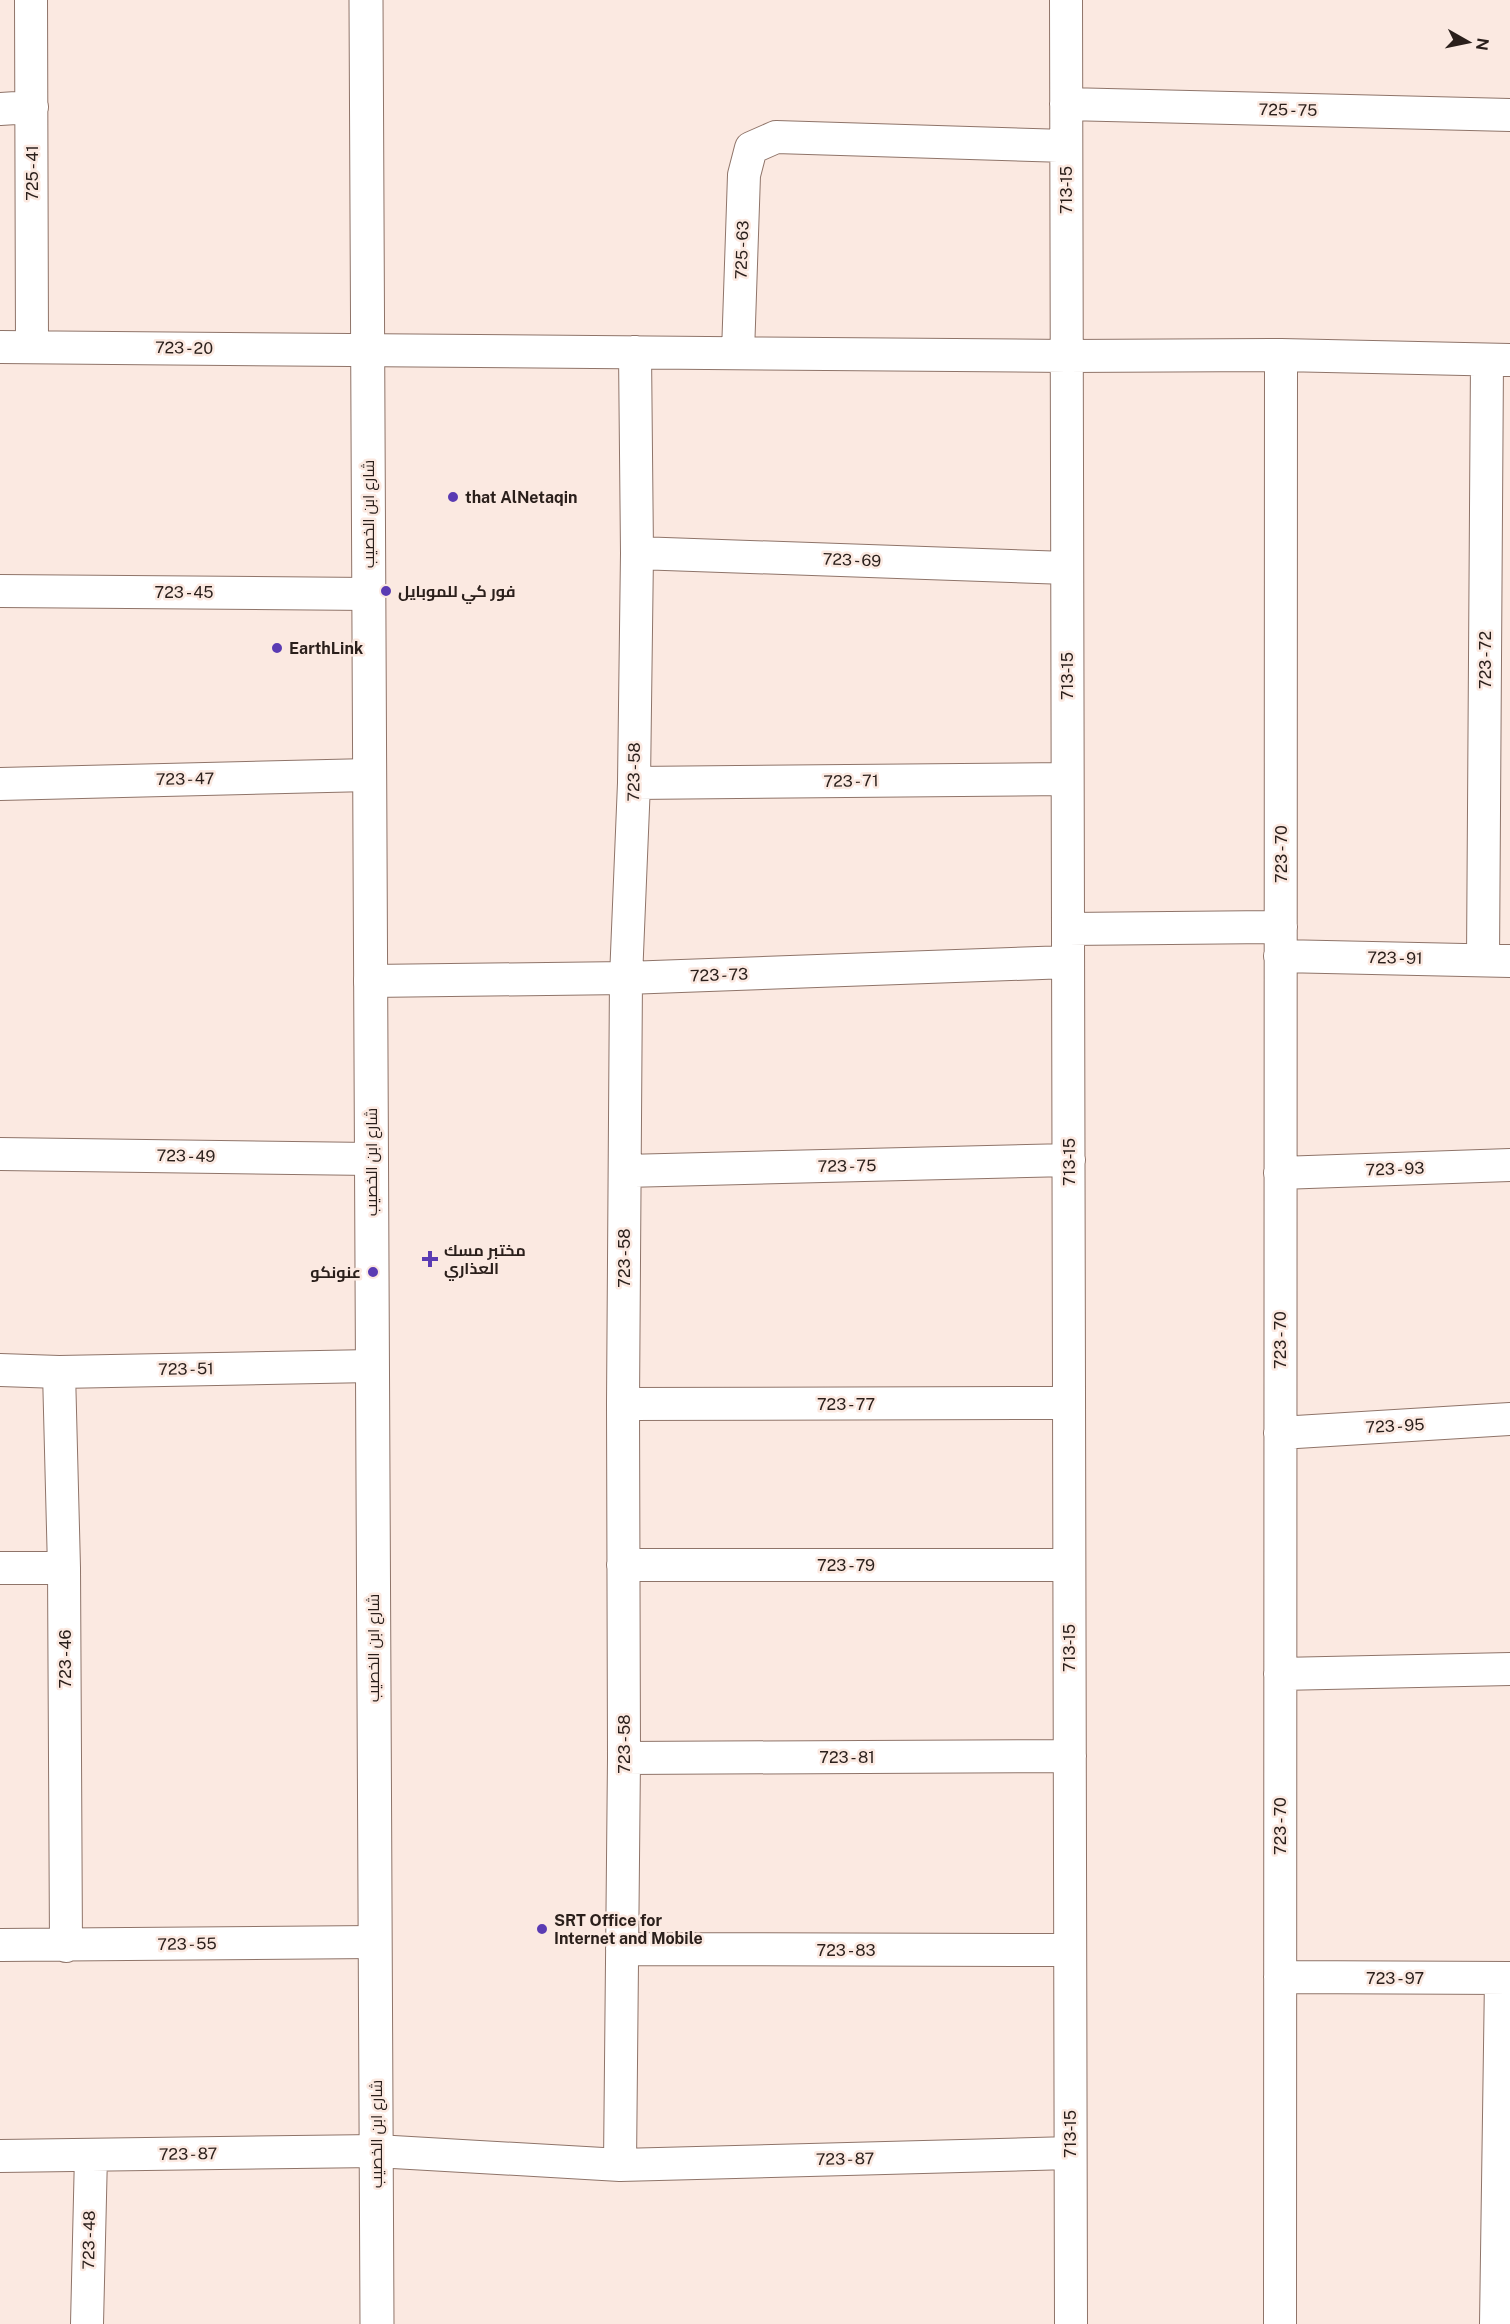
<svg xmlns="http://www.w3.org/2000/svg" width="1510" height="2324" font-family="'Public Sans',Cairo,sans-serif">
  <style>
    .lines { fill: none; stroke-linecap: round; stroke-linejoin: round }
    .street-casing { stroke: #8f7469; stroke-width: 34 }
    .secondary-casing { stroke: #8f7469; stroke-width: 35 }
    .street { stroke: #fff; stroke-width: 32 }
    .secondary { stroke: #fff; stroke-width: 33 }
    .poi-dot { fill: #5a3bb3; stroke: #fbe9e1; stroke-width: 2 }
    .labels { text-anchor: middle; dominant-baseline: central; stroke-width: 5; stroke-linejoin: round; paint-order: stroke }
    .street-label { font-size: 16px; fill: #2a1f1b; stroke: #fbe9e1 }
    .poi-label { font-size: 16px; font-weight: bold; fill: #2a1f1b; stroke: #fbe9e1; text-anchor: start }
  </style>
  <rect width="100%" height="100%" fill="#fbe9e1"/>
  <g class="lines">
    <defs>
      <path id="street" d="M31,0L32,346
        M1066,0L1071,2324
        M1066,104L1510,115
        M0,109L32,107
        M0,347L1067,356L1281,355L1510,360
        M738,353L744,175L751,148L776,137L1066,146
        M637,553L1067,568
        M0,591L369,594
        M634,783L1067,779
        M0,784L369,775
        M1068,929L1281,927
        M1280,956L1510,961
        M1483,960L1487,360
        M370,981L626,978L1068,962
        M0,1154L371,1159
        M625,1171L1069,1160
        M1280,1173L1510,1165
        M0,1370L59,1372L372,1366
        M59,1372L64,1568L66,1946
        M623,1404L1069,1403
        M1280,1433L1510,1419
        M623,1565H1069
        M0,1568H64
        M1280,1674L1510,1669
        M624,1758L1070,1756
        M0,1945L374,1942
        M622,1949L1070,1950
        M1280,1977L1510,1978
        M0,2156L376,2151L620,2165L1070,2153
        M620,2165L624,1758L623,1404L626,978L634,783L637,553L635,352
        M87,2324L91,2155
        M1280,2324L1281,355
        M1496,2324L1501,1978"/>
      <path id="secondary" d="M366,0L377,2324"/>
    </defs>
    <use href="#street" class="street-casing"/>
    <use href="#secondary" class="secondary-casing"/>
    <use href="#street" class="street"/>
    <use href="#secondary" class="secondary"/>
  </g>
  <g class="poi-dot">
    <circle cx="453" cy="497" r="6"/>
    <circle cx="386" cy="591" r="6"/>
    <circle cx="277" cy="648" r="6"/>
    <path d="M427 1250h6v6h6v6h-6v6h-6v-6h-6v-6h6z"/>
    <circle cx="373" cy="1272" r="6"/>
    <circle cx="542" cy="1929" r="6"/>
  </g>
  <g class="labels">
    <g class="street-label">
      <text transform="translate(1288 110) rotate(1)">725 - 75</text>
      <text transform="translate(32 173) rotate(-90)">725 - 41</text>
      <text transform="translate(1066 190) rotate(-90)">713-15</text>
      <text transform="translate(742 250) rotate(-88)">725 - 63</text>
      <text transform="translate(184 348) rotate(1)">723 - 20</text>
      <text transform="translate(368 514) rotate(-90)">شارع ابن الخصيب</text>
      <text transform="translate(852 560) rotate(2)">723 - 69</text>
      <text x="184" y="592">723 - 45</text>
      <text transform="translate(1485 660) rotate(-90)">723 - 72</text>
      <text transform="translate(1067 676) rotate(-90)">713-15</text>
      <text transform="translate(634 772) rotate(-89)">723 - 58</text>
      <text transform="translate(185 779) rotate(-1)">723 - 47</text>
      <text transform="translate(851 781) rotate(-1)">723 - 71</text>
      <text transform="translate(1281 854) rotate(-90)">723 - 70</text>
      <text transform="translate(1395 958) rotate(1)">723 - 91</text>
      <text transform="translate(719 975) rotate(-2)">723 - 73</text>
      <text transform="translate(186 1156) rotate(1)">723 - 49</text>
      <text transform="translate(371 1162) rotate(-90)">شارع ابن الخصيب</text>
      <text transform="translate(1069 1162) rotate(-90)">713-15</text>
      <text transform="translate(847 1166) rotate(-1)">723 - 75</text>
      <text transform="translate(1395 1169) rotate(-2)">723 - 93</text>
      <text transform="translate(624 1258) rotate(-90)">723 - 58</text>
      <text transform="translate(1280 1340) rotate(-90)">723 - 70</text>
      <text transform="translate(186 1369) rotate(-1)">723 - 51</text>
      <text x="846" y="1404">723 - 77</text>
      <text transform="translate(1395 1426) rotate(-3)">723 - 95</text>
      <text x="846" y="1565">723 - 79</text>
      <text transform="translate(373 1648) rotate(-90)">شارع ابن الخصيب</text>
      <text transform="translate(1069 1648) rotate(-90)">713-15</text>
      <text transform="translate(65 1659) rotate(-90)">723 - 46</text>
      <text transform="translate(624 1744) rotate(-90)">723 - 58</text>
      <text x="847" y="1757">723 - 81</text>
      <text transform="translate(1280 1826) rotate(-90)">723 - 70</text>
      <text transform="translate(187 1944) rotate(-1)">723 - 55</text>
      <text x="846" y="1950">723 - 83</text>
      <text x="1395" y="1978">723 - 97</text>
      <text transform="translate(376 2134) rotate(-90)">شارع ابن الخصيب</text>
      <text transform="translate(1070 2134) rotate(-90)">713-15</text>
      <text transform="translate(188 2154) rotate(-1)">723 - 87</text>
      <text transform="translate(845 2159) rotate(-1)">723 - 87</text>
      <text transform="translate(89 2240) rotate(-89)">723 - 48</text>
    </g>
    <g class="poi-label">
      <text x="465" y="497">that AlNetaqin</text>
      <text x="398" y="591">فور كي للموبايل</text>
      <text x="289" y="648">EarthLink</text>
      <text x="444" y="1250">مختبر مسك<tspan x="444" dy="18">العذاري</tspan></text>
      <text x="361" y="1272" text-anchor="end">عنونكو</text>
      <text x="554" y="1920">SRT Office for<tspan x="554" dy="18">Internet and Mobile</tspan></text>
    </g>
  </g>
  <g transform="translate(1468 42) rotate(99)" stroke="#fbe9e1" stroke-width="4.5" paint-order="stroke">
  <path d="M0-4.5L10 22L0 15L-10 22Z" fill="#2a1f1b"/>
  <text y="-9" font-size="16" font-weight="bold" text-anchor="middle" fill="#2a1f1b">N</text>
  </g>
</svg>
